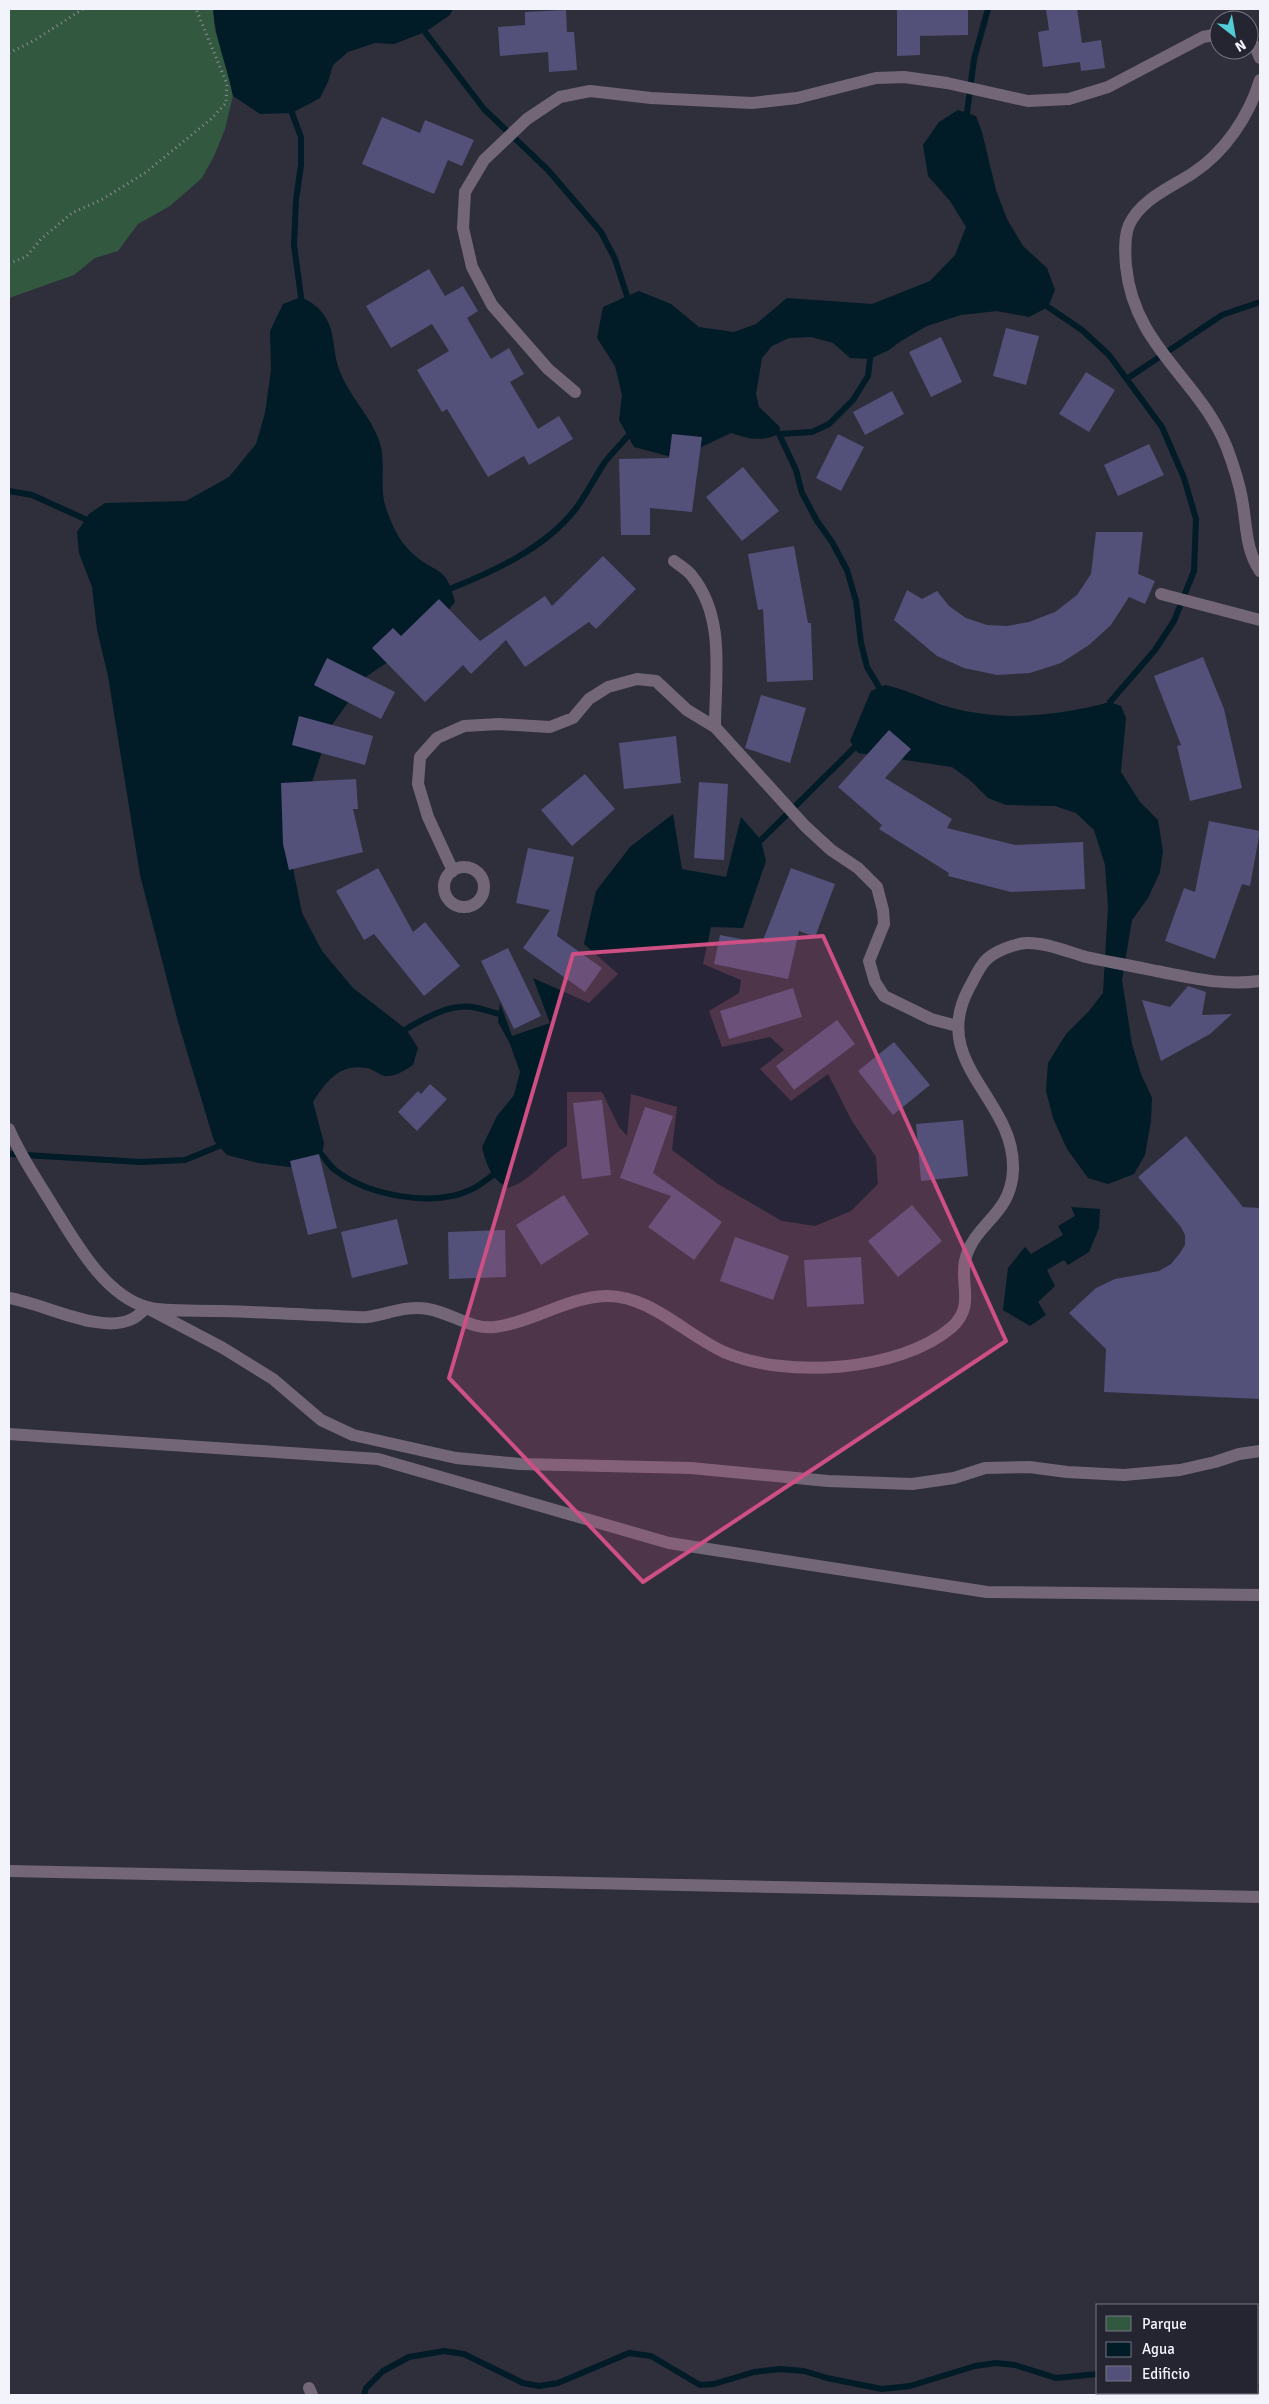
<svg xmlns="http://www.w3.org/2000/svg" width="1269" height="2404" font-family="Signika,sans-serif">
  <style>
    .green { fill: #325840 }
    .water { fill: #011b27 }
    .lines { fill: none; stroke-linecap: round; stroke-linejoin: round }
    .stream { stroke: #011b27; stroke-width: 6 }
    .building { fill: #535079 }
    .path { stroke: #8d8d97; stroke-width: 3; stroke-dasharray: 1 4; stroke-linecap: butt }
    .lane { stroke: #736677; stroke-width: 12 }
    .marked { fill: #ce4f83; fill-opacity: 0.2; stroke: #ce4f83; stroke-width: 4; stroke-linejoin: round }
  </style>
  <rect width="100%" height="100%" fill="#2f2f3b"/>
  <path class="green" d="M9,9H213L215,30L227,67L233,96L225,129L215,154L202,178L170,206L138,224L118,251L95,258L74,275L9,298Z"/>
  <path class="water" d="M213,9H453L450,15L425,32L394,44L375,43L348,52L333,65L328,82L320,98L292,113L260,114L233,96C227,66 215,39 213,9Z
    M958,110L976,116L982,132L996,190L1007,219L1023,246L1047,268L1055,290L1048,307L1029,317L997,311L961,315L927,326L901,341L889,350L870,359L850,358L833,343L811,337L789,338L772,346L762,358L756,394L759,407L780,427L779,434C761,442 749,439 731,433L697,449L668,456L634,447L619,420L622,395L615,366L597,338L603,307L639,291L671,304L699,327L734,332L756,324L787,298L872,304L930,281L955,255L966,227L950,201L928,176L923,145L939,122Z
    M301,297C312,302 320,308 326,318C335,333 333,351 338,366C347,395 371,415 380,443C386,464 379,488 386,508C392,525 398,540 412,553C435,575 446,563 455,602L438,623L418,642L367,676L329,729L306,801L293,868L302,913L322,951L353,988L406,1029L418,1048L413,1065C405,1070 396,1077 385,1076C379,1075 373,1069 367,1068C340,1063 326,1081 313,1102L324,1143L322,1155L306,1169L258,1163L227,1155L214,1141L178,1022L140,875L108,676L97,630L92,587L79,553L77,532L89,514L105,503L186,501L229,477L256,444L265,413L271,370L270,331L283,304Z
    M885,685C904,689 921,697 939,704C996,723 1053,717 1110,702L1121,706L1126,718L1121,772L1140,802L1158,820L1163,851L1160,872L1148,898L1132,920L1122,980L1132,1044L1141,1074L1152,1098L1151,1121L1145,1155L1134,1174L1108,1184L1088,1178L1067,1149L1053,1118L1046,1091L1048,1063L1066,1034L1089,1011L1103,993L1108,907L1105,865L1094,830L1076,813L1055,806L1006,805L988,798L971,781L952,767L858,753L850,741L871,691Z
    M673,814L682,869L726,877L741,817L761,840L766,861L743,928L711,927L703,964L741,980L739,993L709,1011L722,1047L770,1037L784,1050L760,1069L791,1101L828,1074L852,1121L876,1157L878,1184L851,1211L815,1226L782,1221L718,1184L672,1150L677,1107L631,1094L627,1136L619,1127L602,1092H567V1146C545,1158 533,1180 508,1188C491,1179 486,1164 482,1147L497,1116L514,1095L520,1072L510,1044L498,1022L500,1003L512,1036L550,1023L533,978L589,1003L618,974L584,944L596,891L630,847Z
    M1071,1207L1100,1209L1099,1228L1089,1252L1068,1265L1064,1260L1047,1270L1055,1286L1038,1302L1046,1315L1030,1326L1003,1310L1008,1268L1025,1247L1031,1254L1063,1235L1058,1226L1075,1216Z"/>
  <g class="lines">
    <path class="stream" d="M425,32L484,109L548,170L601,232L615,259L627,296
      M292,113L301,137V165L296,200L294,245L301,297
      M967,113L974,59L988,9
      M1048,307L1082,330L1109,355L1162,427L1184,478L1196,519L1194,571L1174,621L1155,650L1110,702
      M870,359L868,376L853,400L829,424L812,432L779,434L796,470L802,493L817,521L832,542L847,570L856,601L861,643L867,667L879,687
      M1128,378L1222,315L1260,302
      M9,491L32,495L85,519
      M452,588C495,571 544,548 574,511C586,496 594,478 605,462C612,453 621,444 628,436
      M761,840L854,748
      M406,1029C425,1018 449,1004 472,1007C481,1008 490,1012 499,1014
      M9,1154L141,1162L185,1160L219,1146
      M322,1155C326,1160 330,1166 335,1170C367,1195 432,1208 470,1190C478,1187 486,1180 493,1175
      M1258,2387H1260
      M364,2395L366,2388L383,2371L409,2357L444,2351L464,2354L523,2383L539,2386L558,2383L629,2353L651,2356L700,2385L714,2384L754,2372L780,2369L804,2371L827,2378L882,2389L910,2386L975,2366L996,2363L1015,2365L1056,2378L1098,2374"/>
  </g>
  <path class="building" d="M897,9H968V35L920,36V55L897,56Z
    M1046,9H1077L1082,43L1101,40L1105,68L1081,71L1080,62L1043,67L1038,32L1049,30Z
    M566,10L567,32H574L577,70L549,72L548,52L500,56L498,27L525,25V12Z
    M382,117L420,133L425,120L474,140L462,166L448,160L434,194L362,164Z
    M429,269L445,296L463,286L478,311L467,318L491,359L509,348L524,374L510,382L538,429L559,416L573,439L529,465L524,456L488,477L447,409L442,412L417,370L449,351L432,324L391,348L366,306Z
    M1006,328L1039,336L1026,385L993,376Z
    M941,337L962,382L931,397L909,352Z
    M1086,372L1115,390L1089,432L1059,414Z
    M892,391L904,414L865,435L853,412Z
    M672,434L702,437L692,512L650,508V535H621L619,459L669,458Z
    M838,434L864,447L841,491L816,478Z
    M1149,444L1164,475L1118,496L1104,465Z
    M743,467L779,511L742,541L706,497Z
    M1096,532H1143L1138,574L1155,581L1145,604L1129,597L1111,625L1089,645L1061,663L1030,673L997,675L964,668L937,656L894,620L907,590L922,599L937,591L949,606L966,618L987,625L1007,626L1029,622L1055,612L1077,595L1091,574Z
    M794,546L808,623H811L813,680L767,682L763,609L758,610L748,554Z
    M603,556L636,589L596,629L589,622L525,667L506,640L471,674L463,665L425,702L372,648L393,628L401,636L439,599L480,641L545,596L552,606Z
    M1203,657L1224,709L1242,788L1190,801L1177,746L1181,745L1154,676Z
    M327,658L395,692L381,719L314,685Z
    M761,695L806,708L790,763L745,748Z
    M299,716L373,736L365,765L292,745Z
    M889,730L911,749L885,778L952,819L947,828L1015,845L1083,842L1085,889L1011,892L948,876L949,873L879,829L882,825L838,787Z
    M676,736L681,783L624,789L619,743Z
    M585,774L615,809L572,846L541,810Z
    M356,779L358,809H353L363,852L289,870L283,844L281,783Z
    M699,782L728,784L724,860L694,858Z
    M1209,821L1260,831L1250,886L1242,884L1215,959L1165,941L1184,888L1195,892Z
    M528,848L574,857L557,936L602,968L585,992L523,948L550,910L516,903Z
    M378,868L413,932L425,922L460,966L424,996L374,934L364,940L336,891Z
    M791,868L835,884L815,937L799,931L788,979L714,964L720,935L762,943Z
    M508,948L541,1016L514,1029L481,961Z
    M1188,986L1206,992L1202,1015L1232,1014L1210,1034L1161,1061L1142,1000L1170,1007Z
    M793,988L802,1017L729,1039L720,1011Z
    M837,1020L855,1044L794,1090L776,1066Z
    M894,1042L930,1085L893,1115L858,1071Z
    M430,1084L447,1099L417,1131L398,1112L418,1091L421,1094Z
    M602,1100L611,1175L582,1179L573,1103Z
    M645,1107L673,1116L653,1173L722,1222L694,1260L648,1227L671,1196L620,1178Z
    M963,1120L968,1176L921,1181L916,1124Z
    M1186,1136L1243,1207L1260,1208V1399L1104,1392L1106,1349L1069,1313L1096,1288L1115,1279L1159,1271L1171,1264L1180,1253L1185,1245V1235L1181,1227L1138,1177Z
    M319,1154L337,1228L308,1235L290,1161Z
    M564,1195L589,1234L541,1265L516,1225Z
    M912,1205L942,1241L898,1277L868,1241Z
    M397,1219L408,1264L352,1278L341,1232Z
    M505,1230L506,1277L449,1279L448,1232Z
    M735,1237L789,1256L773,1300L720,1281Z
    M861,1257L864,1304L807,1307L804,1260Z"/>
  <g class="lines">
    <path class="path" d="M9,53L35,40L83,9
      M9,264L27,256L41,239L72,213L101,200L145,173L211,119L226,103L227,84L196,9"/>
    <path class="lane" d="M1249,41L1255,46L1260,58
      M1260,80C1249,116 1225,152 1193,173C1170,188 1141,199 1129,225C1124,237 1125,253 1126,266C1134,348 1200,379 1227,448C1233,464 1239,482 1242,499C1247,525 1245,549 1260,571
      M575,392L548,369L492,305L472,267L463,228L465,192L484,160L527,119L560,97L590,91L651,98L752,103L797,98L876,78L904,77L947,83L1028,101L1069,99L1108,87L1203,37L1219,34
      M674,561C680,566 688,570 692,576C726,618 715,677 715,727
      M1161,594L1260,620
      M444 887a20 20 0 1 1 40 0a20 20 0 1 1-40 0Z
      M453,871L428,817L418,784L420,757L437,738L464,726L499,724L550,727L573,718L589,699L608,687L637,679L656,681L687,710L715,727L805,826L831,850L858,868L877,887L883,910L884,924L869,961L875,982L884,996L931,1019L957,1026
      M9,1129C19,1153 34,1175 48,1198C71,1234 102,1295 147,1307C162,1312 199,1310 217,1311C249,1312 282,1313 314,1315C331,1315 350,1318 367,1317C388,1314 407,1305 428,1309C452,1313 471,1330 495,1327C533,1322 568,1297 606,1296C650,1295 686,1335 724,1352C786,1379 900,1372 952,1327C975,1306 960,1285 965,1261C973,1223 1012,1216 1013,1169C1015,1099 930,1064 968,990C973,981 979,967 986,960C995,951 1014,944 1026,943C1045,942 1068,952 1086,957C1109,962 1133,966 1156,971C1193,978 1222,986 1260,981
      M9,1298C43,1303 100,1335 132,1319C137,1317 142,1311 147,1308L223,1348L273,1379L321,1420L353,1435L456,1458L520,1464L691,1468L828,1481L912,1484L954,1478L985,1468L1029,1467L1067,1472L1124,1475L1180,1470L1215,1462L1239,1454L1260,1451
      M9,1434L378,1459L669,1543L987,1592L1260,1595
      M9,1871L1260,1897
      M309,2388L312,2395"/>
  </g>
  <path class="marked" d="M823,936L1006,1341L643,1582L449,1378L573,954Z"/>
  <rect width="1269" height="2404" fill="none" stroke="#f3f3fb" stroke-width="20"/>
  <rect x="1096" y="2304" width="162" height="90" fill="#252531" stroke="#777782"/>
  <rect x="1106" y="2316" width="25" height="15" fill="#325840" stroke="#777782"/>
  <text x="1142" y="2329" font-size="15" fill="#f3f3fb">Parque</text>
  <rect x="1106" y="2342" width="25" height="15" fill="#011b27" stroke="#777782"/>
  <text x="1142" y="2354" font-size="15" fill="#f3f3fb">Agua</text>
  <rect x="1106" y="2366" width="25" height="15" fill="#535079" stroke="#777782"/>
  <text x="1142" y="2379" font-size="15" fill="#f3f3fb">Edificio</text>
  <g transform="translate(1234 35) rotate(149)"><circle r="24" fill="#252531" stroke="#777782"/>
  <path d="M0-4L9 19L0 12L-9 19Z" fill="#52ccd6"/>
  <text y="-8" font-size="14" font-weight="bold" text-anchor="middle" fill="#f3f3fb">N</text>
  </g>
</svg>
